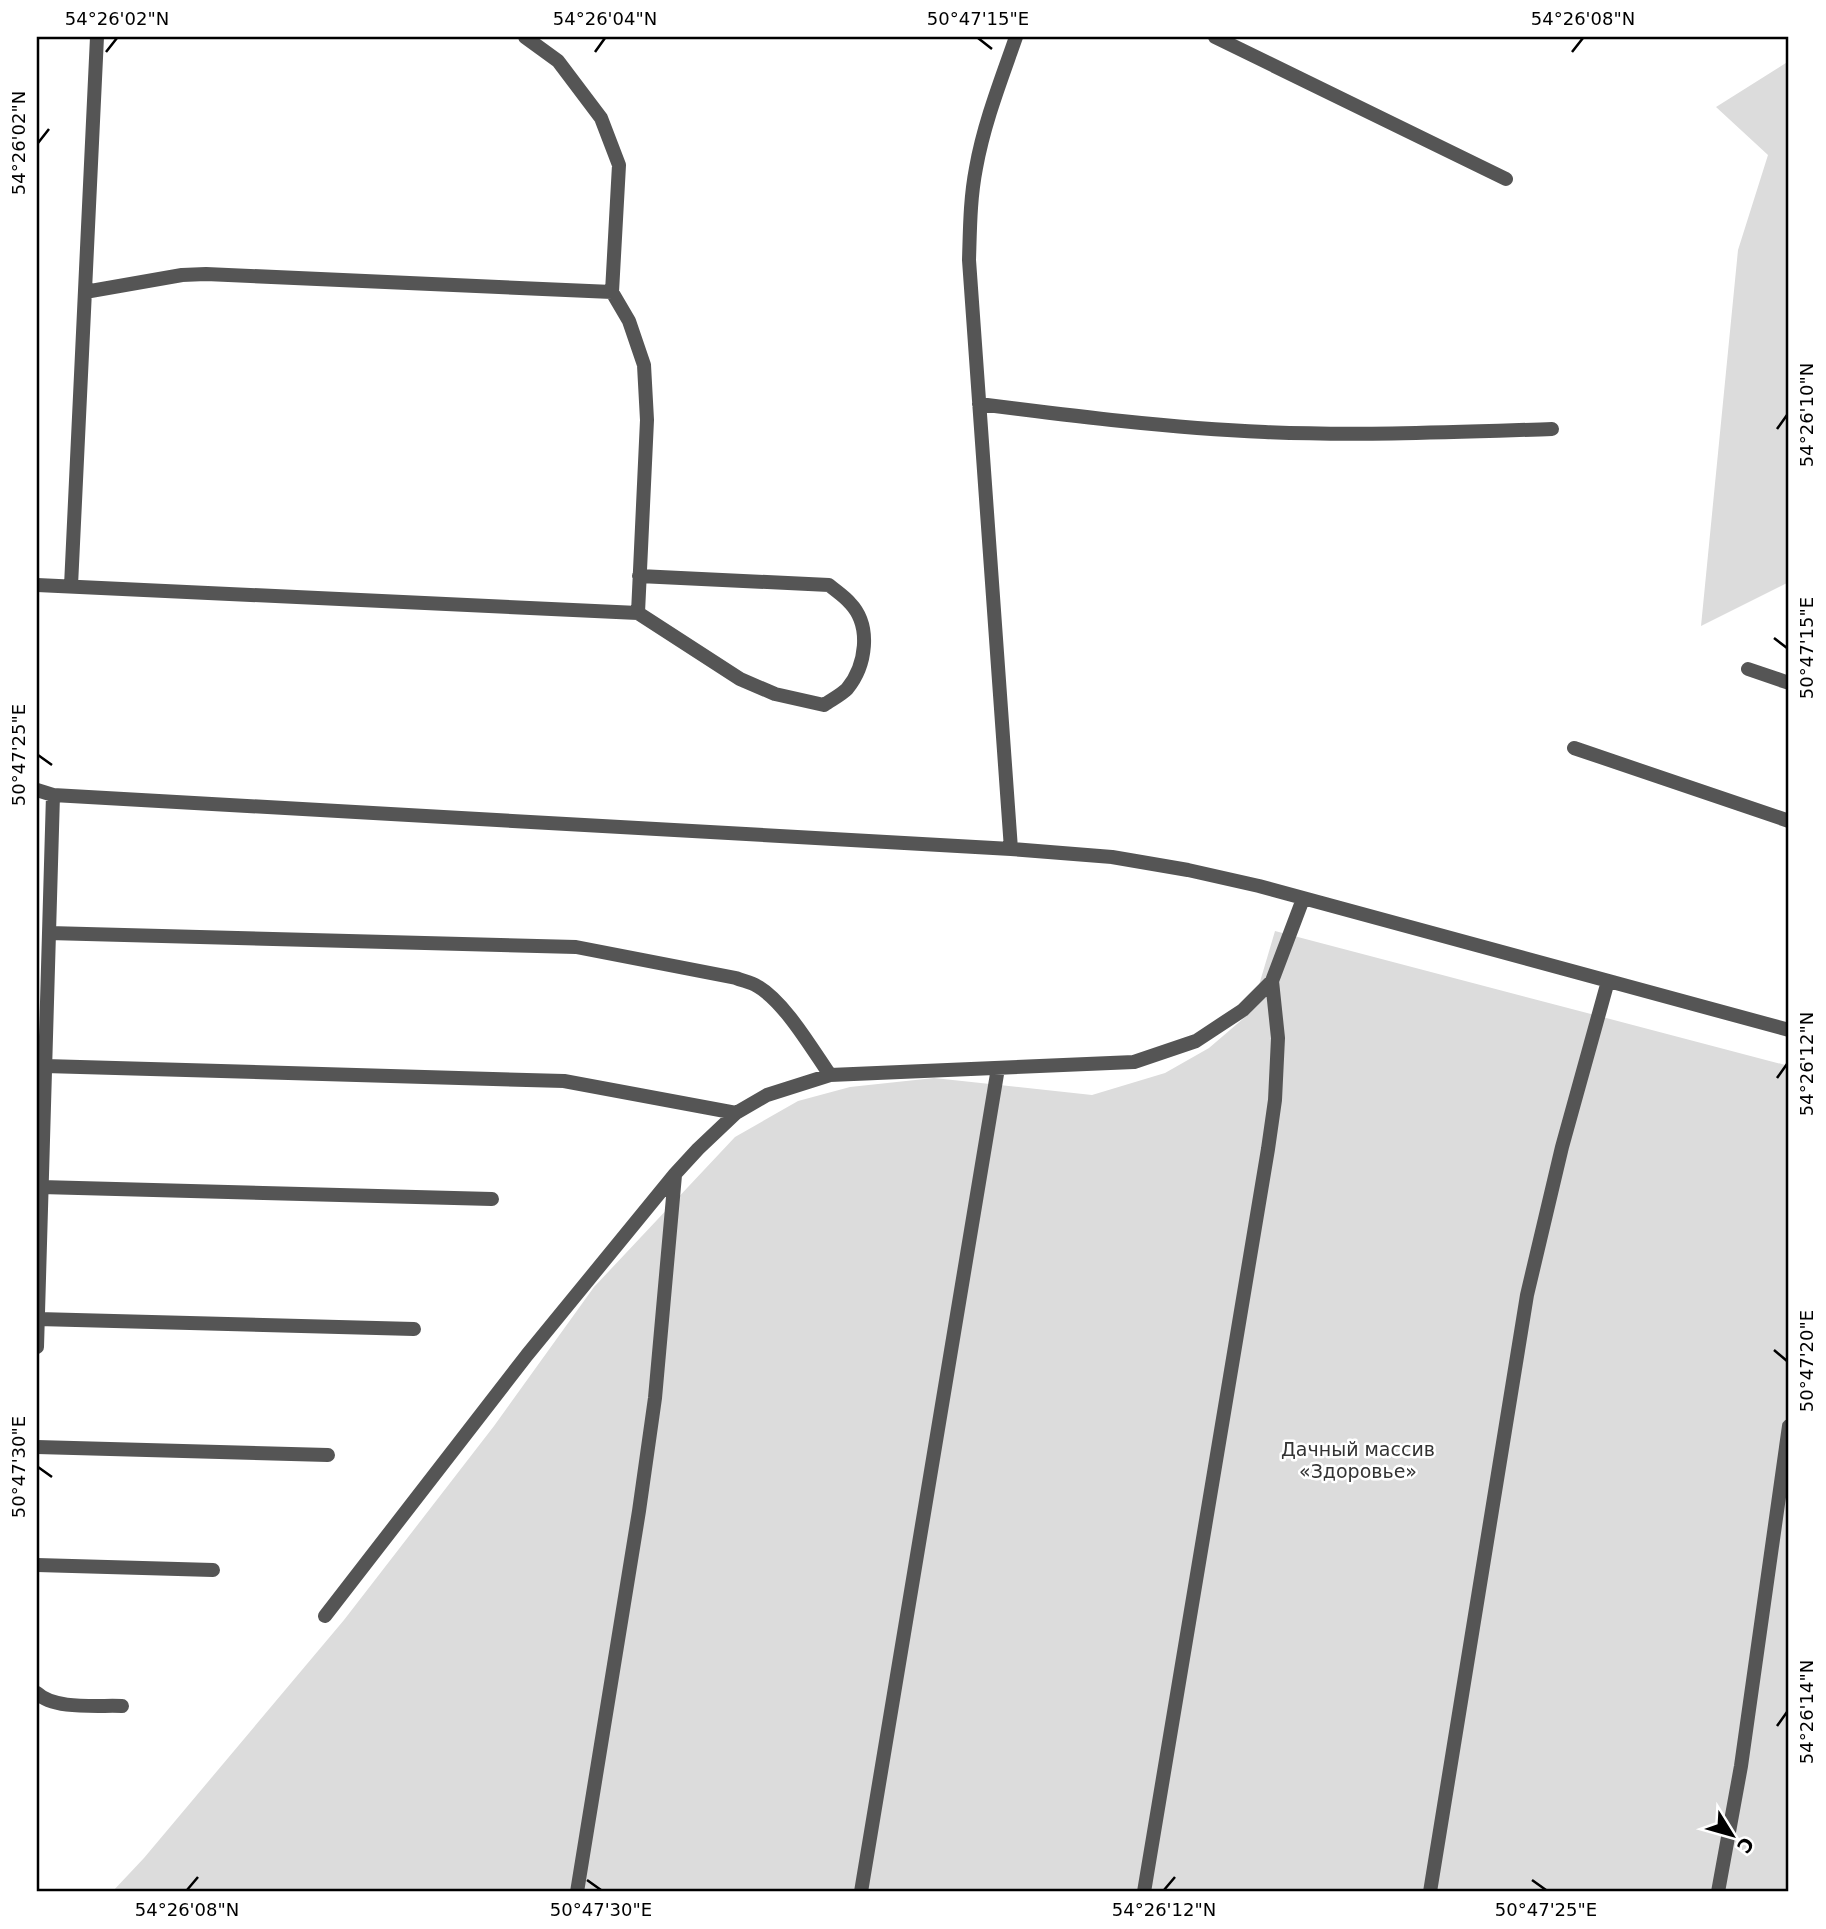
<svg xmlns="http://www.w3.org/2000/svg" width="1826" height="1929" font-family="'DejaVu Sans',sans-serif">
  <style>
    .green { fill: #dcdcdc }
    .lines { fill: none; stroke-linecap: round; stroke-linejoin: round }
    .service { stroke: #555; stroke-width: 14 }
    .ticks { fill: none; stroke: #000; stroke-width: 2.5 }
    .labels { text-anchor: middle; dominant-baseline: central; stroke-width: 5; stroke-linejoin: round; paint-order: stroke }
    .park-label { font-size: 19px; fill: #333; stroke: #fff }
    .neatline { fill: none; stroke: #000; stroke-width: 2.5 }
    .ticks-label { font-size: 18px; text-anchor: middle; fill: #000 }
  </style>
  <rect width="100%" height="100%" fill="#fff"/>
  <path class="green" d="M1789,61V582L1701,626L1738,250L1768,155L1716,107Z
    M1275,931L1789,1066V1892H112L144,1858L344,1620L494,1426L594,1287L735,1137L798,1101L850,1087L934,1078L1092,1095L1165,1073L1209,1048L1251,1012Z"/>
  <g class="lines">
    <path class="service" d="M525,37L558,61L601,118L619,165L612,292
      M1215,37L1506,179
      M979,404C1074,416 1169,428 1265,432C1361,436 1456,432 1552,429
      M37,585L638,613L647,420L644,365L629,321L612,292L206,274L182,275L85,292
      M71,586L97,37
      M638,613L740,679L775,694L824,705C831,700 841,695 847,689C866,666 872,626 850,603C844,596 836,591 829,585L639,576
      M1748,669L1789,683
      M1574,748L1789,821
      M37,790L53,795L1011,849L1112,857L1188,870L1259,886L1789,1030
      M1011,849L969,260C970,229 970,199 976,168C984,123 1001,80 1016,37
      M49,933L576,947L736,978C743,981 751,982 757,986C784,1001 812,1049 830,1075
      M45,1066L564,1081L736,1113
      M41,1187L492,1199
      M38,1319L414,1329
      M37,1347L53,795
      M37,1447L328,1455
      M37,1565L213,1570
      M325,1616L527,1355L675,1174L698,1149L736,1113L767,1095L830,1075L1134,1062L1196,1041L1243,1010L1272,981
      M37,1693C54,1710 98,1705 122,1706
      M577,1892L639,1511L655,1398L675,1175
      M861,1892L998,1068
      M1144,1892L1268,1149L1275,1100L1278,1038L1272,981L1303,899
      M1430,1892L1527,1295L1562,1147L1608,981
      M1718,1892L1741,1766L1789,1426"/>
  </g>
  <path class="ticks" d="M978,38L992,49M106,52L117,38M595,52L605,38M1572,52L1583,38M38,143L49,129M1777,429L1787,415M1774,638L1787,648M38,755L52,765M1777,1078L1787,1064M1774,1350L1787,1361M38,1467L52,1477M1777,1726L1787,1712M587,1880L601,1890M1532,1880L1546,1890M187,1890L198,1877M1164,1890L1175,1877"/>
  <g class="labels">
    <g class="park-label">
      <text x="1358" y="1449">Дачный массив<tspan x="1358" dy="22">«Здоровье»</tspan></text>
    </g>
  </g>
  <rect width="1826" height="1929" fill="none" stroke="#ffffff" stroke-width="77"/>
  <g transform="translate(1732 1835) rotate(127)" stroke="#ffffff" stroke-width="5" paint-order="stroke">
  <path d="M0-5L12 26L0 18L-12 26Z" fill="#000000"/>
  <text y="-10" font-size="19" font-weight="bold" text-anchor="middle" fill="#000000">С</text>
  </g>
  <rect x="38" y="38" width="1749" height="1852" class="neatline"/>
  <g class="ticks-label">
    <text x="117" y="25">54°26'02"N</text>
    <text x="605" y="25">54°26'04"N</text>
    <text x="978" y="25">50°47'15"E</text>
    <text x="1583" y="25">54°26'08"N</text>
    <text transform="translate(19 143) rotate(-90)" y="6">54°26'02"N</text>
    <text transform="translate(1807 415) rotate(-90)" y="6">54°26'10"N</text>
    <text transform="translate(1807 648) rotate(-90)" y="6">50°47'15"E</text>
    <text transform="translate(19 755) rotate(-90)" y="6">50°47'25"E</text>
    <text transform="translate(1807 1064) rotate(-90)" y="6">54°26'12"N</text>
    <text transform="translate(1807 1361) rotate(-90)" y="6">50°47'20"E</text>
    <text transform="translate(19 1467) rotate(-90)" y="6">50°47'30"E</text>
    <text transform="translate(1807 1712) rotate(-90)" y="6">54°26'14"N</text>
    <text x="187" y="1916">54°26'08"N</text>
    <text x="601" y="1916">50°47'30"E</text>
    <text x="1164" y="1916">54°26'12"N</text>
    <text x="1546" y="1916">50°47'25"E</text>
  </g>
</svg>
